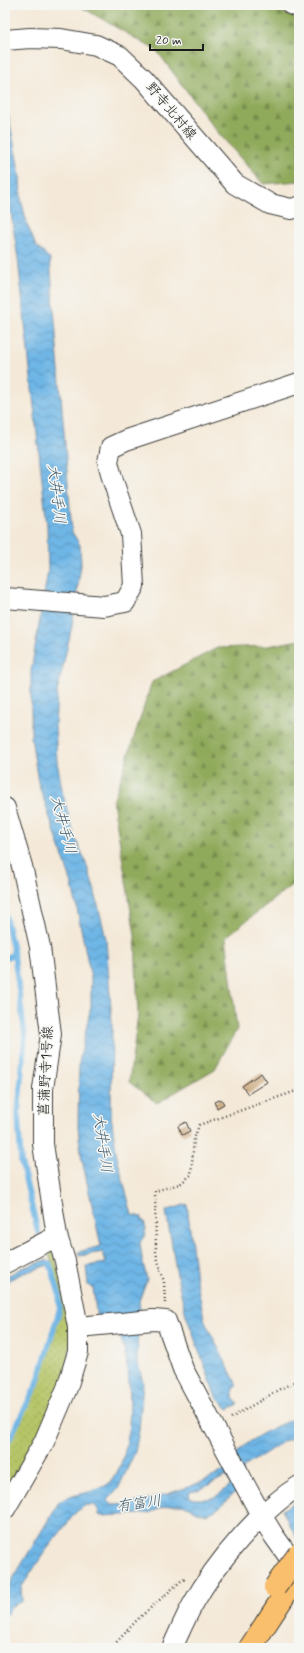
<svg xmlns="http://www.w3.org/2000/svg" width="304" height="1653" font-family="Mynerve,'Klee One',sans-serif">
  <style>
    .grass { fill: url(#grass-dots); stroke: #697042 }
    .forest { fill: url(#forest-firs); stroke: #56633c }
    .water { fill: url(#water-waves); stroke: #456981; fill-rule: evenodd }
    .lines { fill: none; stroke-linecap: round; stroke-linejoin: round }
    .stream { stroke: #6eb6e6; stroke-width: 5.5 }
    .building { fill: #cca87e }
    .minor-casing { stroke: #3c3b38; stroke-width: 22 }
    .highway-casing { stroke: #3c3b38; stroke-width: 24 }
    .path { stroke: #3c3b38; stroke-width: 2.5; stroke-dasharray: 1 3; stroke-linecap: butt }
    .minor { stroke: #fff; stroke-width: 20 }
    .highway { stroke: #f9bf6d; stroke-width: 22 }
    .highway-bridge-casing { stroke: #3c3b38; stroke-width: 24; stroke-linecap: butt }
    .highway-bridge { stroke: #f9bf6d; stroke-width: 22 }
    .labels { text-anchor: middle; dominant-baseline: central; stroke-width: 3; stroke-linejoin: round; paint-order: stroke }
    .street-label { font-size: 14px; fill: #1c1c1c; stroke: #f6f6f2 }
    .water-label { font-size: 15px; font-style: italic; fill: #3d5a6d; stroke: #f6f6f2 }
  </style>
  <defs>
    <pattern id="grass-dots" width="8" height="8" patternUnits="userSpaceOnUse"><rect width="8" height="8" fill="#b6c568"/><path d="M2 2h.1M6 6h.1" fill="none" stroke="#9ca95a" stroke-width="1.8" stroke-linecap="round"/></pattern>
    <pattern id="forest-firs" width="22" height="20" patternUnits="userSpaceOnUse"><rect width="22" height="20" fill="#90aa5c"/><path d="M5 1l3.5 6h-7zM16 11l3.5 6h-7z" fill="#758a4b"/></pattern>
    <pattern id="water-waves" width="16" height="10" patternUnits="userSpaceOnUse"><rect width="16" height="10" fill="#6eb6e6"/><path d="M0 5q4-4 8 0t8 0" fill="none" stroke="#5a93ba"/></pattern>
  </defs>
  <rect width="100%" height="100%" fill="#f6f6f2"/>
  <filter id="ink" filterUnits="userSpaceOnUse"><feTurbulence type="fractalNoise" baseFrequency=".025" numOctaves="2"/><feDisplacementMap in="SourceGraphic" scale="8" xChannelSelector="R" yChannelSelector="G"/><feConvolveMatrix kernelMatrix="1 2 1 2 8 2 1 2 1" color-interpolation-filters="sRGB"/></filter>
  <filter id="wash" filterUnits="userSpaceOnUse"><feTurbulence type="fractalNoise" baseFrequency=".012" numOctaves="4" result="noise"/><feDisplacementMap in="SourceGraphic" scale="16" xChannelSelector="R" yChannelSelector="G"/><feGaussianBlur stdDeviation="0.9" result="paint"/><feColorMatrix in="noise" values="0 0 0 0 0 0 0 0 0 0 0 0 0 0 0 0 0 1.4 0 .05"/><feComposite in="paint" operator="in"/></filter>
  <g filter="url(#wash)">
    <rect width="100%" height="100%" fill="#f4e9d8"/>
    <path class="grass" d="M48,1250L54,1252L73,1331L64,1384L5,1500V1452L39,1382L62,1309L61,1293Z"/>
    <path class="forest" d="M78,5H278L281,12L299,19V181L263,184L215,129L157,51Z
      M299,640V879L226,937L237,1029L215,1069L157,1103L129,1082L138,1014L135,935L113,802L152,682L217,648L268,646Z"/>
    <path class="water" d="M5,97L20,176L21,199L27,224L36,246L50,259L72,532L80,545L81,565L72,626L57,692L55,726L57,761L63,795L75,838L85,860L94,888L106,939L112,1022L111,1115L117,1157L132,1215L142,1217V1221H144L146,1230L144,1231L146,1234L140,1242L142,1259L147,1279L139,1301L141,1316L138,1326L137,1361L143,1382L139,1431L135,1452L118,1489L108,1500L112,1505C134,1506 207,1484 224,1470C231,1465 233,1457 239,1451C256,1434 278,1426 299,1416V1436L284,1441L244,1467L238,1491C227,1496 222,1509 209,1513C199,1516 195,1509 186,1506C183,1505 177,1505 174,1505C165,1505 156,1511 148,1513C133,1515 117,1515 101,1516L99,1515L98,1509L94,1505H86L76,1512L44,1553L21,1588L22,1601L12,1606L5,1617V1592L59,1502C63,1500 68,1497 73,1496C86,1492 103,1491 112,1480C137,1450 133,1362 117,1328L97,1320L93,1288L90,1287L88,1285L86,1266L106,1263L103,1252L79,1256L78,1252L101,1246L81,1155L78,1127L79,1063L91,1006V978L72,884L38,782L31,737V671L48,571L47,526L18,259L10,206L5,184ZM226,1476L231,1485C218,1495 215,1500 198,1499C194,1499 192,1499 189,1496L190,1492L201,1489Z
      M187,1204L196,1279L205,1322L237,1385L233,1387V1398L238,1404L228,1409L216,1397L186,1315L177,1276L166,1211Z
      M46,1260L49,1262L48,1265L21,1274L5,1282V1277L22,1268Z
      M297,1501L299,1505V1542L282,1510Z"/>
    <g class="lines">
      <path class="stream" d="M5,914L14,954L25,1036L18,1114L21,1162L38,1232
        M5,958L14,954
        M5,1448L37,1384L60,1308L59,1293L50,1264"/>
    </g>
    <g id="blocks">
      <path class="building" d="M261,1073L267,1082L248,1094L242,1086Z
        M221,1099L224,1104L217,1108L214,1102Z
        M186,1122L190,1131L182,1135L178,1126Z"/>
    </g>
  </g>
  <g filter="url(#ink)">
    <use href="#blocks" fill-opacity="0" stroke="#3c3b38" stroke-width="1"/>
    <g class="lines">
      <defs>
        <path id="minor" d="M292,5L299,7
          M5,40L30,38L61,39L96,45L120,56L144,79L235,184L270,204L291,209L299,207
          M5,598L104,606L125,602L134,586L131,534L113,481L108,462L111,447L126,440L299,383
          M5,808L22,866L40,947L51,1034L43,1089V1144L57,1236L65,1261L78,1327L153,1320L166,1321L183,1369L261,1515L274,1536L299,1571
          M5,1263L57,1236
          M5,1509L44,1442L67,1388L78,1352V1327
          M172,1648C179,1633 185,1618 193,1604C215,1564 260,1510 299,1486"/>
        <path id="highway" d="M250,1648L299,1573"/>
      </defs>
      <use href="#minor" class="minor-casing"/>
      <use href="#highway" class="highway-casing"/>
      <path class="path" d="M165,1303L164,1282L156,1253L155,1191L180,1184L191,1175L194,1139L199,1125L299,1090
        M231,1418L280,1389L299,1380
        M111,1648L138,1619L181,1581L185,1579"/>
      <use href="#minor" class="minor"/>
      <use href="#highway" class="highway"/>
      <defs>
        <path id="highway-bridge" d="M275,1587L299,1554"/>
      </defs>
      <use href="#highway-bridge" class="highway-bridge-casing"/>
      <use href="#highway-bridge" class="highway-bridge"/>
    </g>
  </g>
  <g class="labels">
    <g class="street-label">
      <text transform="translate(171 111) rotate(50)">野寺北村線</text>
      <text transform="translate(46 1071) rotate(-87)">菖蒲野寺1号線</text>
    </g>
    <g class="water-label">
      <text transform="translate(56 494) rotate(83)">大井手川</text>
      <text transform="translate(63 825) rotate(75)">大井手川</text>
      <text transform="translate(102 1143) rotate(82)">大井手川</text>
      <text transform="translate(139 1504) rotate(-8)">有富川</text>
    </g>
  </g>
  <rect width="304" height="1653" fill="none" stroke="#f6f6f2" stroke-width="20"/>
  <path d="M150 44v6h53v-6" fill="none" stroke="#1c1c1c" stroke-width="2"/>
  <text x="156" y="44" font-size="12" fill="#1c1c1c" stroke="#f6f6f2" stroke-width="3" paint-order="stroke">20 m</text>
</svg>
